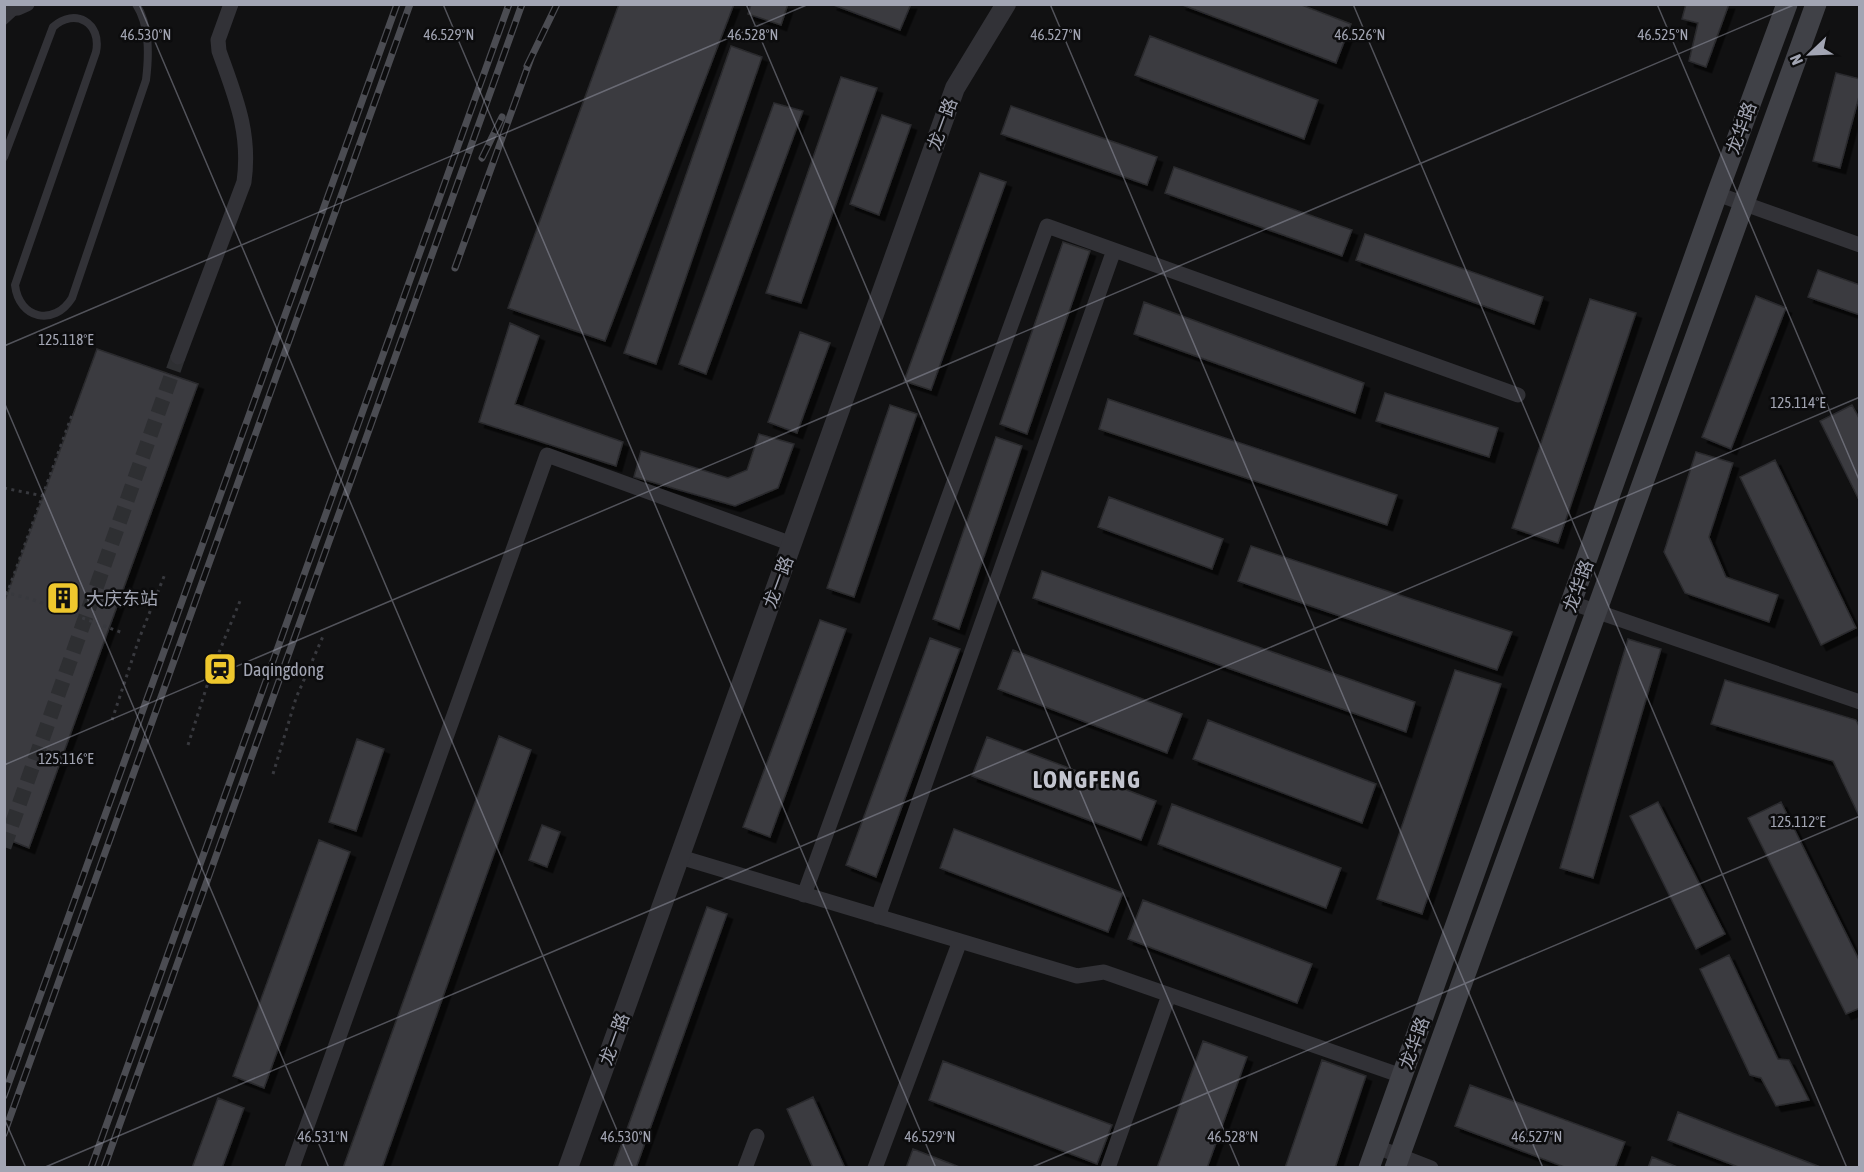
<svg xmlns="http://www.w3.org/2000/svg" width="1864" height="1172" font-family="'Asap Condensed','Noto Sans SC',sans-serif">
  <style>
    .building { fill: #3b3b3f; stroke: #2b2b2e; stroke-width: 1.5; filter: url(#shadow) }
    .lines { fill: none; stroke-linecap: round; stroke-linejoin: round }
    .minor-tunnel { stroke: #2e2f32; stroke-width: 15; stroke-dasharray: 15 8; stroke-linecap: butt }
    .path { stroke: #38393e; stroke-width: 3; stroke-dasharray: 3 4.5; stroke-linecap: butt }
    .service { stroke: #323237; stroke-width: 8 }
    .minor { stroke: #323237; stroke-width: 15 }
    .tertiary { stroke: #323237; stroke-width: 20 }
    .secondary { stroke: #404147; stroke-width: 21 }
    .rail-casing { stroke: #4b4c52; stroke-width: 7 }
    .rail { stroke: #0c0c0d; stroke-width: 4.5; stroke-dasharray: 14; stroke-linecap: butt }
    .ticks { fill: none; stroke: #a2a5b3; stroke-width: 1.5; stroke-opacity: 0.45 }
    .labels { text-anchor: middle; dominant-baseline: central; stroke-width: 5; stroke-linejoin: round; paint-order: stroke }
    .street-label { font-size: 18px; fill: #a2a5b3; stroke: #0c0c0d }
    .poi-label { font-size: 18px; fill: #a2a5b3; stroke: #0c0c0d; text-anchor: start }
    .district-label { font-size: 24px; font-weight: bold; letter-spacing: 1.5px; fill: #c3c5cf; stroke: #0c0c0d }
    .ticks-label { font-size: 15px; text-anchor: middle; fill: #a2a5b3; stroke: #0c0c0d; stroke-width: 5; stroke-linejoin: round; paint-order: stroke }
  </style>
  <defs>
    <filter id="shadow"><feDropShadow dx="5.5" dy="5.5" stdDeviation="0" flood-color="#0009"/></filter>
  </defs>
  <rect width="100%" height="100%" fill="#111112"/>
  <path class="building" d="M619,4H734L605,341L508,308Z
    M751,4H788L781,25L748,14Z
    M831,4H911L900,30Z
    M1180,4H1299L1351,24L1336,63Z
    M1686,4H1729L1706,67L1689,61L1698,23L1682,19Z
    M1150,36L1318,100L1304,139L1135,75Z
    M731,46L762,57L656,364L624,353Z
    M1836,73L1860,79V93L1840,168L1813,161Z
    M841,77L877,88L801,303L766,293Z
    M774,103L803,111L706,374L679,364Z
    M1011,106L1157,157L1147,185L1001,134Z
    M882,115L911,125L879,215L850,204Z
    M1174,167L1352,230L1342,256L1165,193Z
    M980,173L1006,182L931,390L904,381Z
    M1365,234L1543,297L1534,324L1356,260Z
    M1063,242L1090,251L1027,434L1000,424Z
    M1818,270L1860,285V315L1808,297Z
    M1756,296L1786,308L1731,449L1702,437Z
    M1590,299L1636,313L1558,543L1512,528Z
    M1144,302L1364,383L1355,413L1134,334Z
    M510,323L539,336L515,404L623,442L616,466L479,422Z
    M800,332L830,343L797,433L768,422Z
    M97,349L198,384L29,848L4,838V603Z
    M1385,393L1498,428L1489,457L1376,421Z
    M1108,399L1397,495L1387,525L1099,429Z
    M890,405L917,414L854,597L827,588Z
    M1852,405L1860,420V502L1820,421Z
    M759,434L794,444L778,488L735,506L634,477L641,451L728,478L747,470Z
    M996,437L1022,446L959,629L933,619Z
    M1696,452L1733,463L1709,537L1726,577L1778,595L1769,622L1685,593L1664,552Z
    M1775,460L1856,628L1821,645L1740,477Z
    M1109,497L1223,539L1212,569L1098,527Z
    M1251,546L1512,632L1497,670L1238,581Z
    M1042,571L1415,702L1406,732L1033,598Z
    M820,620L846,629L770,837L743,827Z
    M930,638L960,649L876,877L846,865Z
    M1628,639L1661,649L1593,878L1560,868Z
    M1013,650L1182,714L1167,753L998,689Z
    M1455,670L1501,684L1422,914L1377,899Z
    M1725,680L1856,720L1860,728V818L1833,761L1711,724Z
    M1208,720L1376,784L1362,823L1193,759Z
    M499,736L531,750L382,1168H343Z
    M987,737L1156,801L1141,840L972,776Z
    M357,739L384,749L356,831L329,822Z
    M1658,802L1725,934L1696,949L1630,816Z
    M1781,802L1860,962V1008L1846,1014L1748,818Z
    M1172,804L1341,868L1326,908L1158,844Z
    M542,825L560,832L547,867L529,860Z
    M954,829L1123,893L1108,932L940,868Z
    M319,840L350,852L264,1088L233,1076Z
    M1143,900L1312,964L1297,1003L1128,939Z
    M707,907L727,914L636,1168H613Z
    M1729,955L1778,1059L1789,1060L1809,1100L1776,1106L1761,1078L1750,1075L1700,969Z
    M1203,1041L1247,1057L1207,1168H1157Z
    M1322,1060L1366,1076L1335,1168H1285Z
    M943,1061L1112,1125L1097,1164L929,1100Z
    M1470,1085L1625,1142L1615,1168H1567L1455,1126Z
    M813,1097L845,1168H813L787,1109Z
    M218,1098L244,1108L222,1168H192Z
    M1678,1112L1823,1168H1741L1668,1140Z
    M913,1149L962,1168H906Z
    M1652,1157L1680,1168H1648Z"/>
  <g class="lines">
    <path class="minor-tunnel" d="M4,847L178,357"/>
    <path class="path" d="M4,488L43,496
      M4,592L31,599L123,633
      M4,602L73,412
      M112,720L139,639L165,574
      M188,745L213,667L240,601
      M273,774L296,698L324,634"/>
    <path class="service" d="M4,21L16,10
      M4,157L53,27C75,7 102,23 96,52L15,285C19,319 54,327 72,298L146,80C149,55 150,26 136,4"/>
    <path class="minor" d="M4,9L18,8L27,4
      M1717,194L1860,245
      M1114,250L1518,395
      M178,357L244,182C251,132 235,96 219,51L218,40L231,4
      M1572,603L1860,702
      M680,857L1077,976L1104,972L1402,1076
      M804,895L1047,226L1114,250L878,917
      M1377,1147L1431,1168
      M292,1168L547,455L792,544
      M745,1168L757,1136
      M875,1168L960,941
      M1108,1168L1169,995"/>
    <path class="tertiary" d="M568,1168L955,88L1006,4"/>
    <path class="secondary" d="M1369,1168L1717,194L1787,4
      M1395,1168L1816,4"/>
    <defs>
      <path id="rail" d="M527,66L557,4
        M482,158L502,117
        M455,268L531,58
        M4,1096L397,4
        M4,1134L410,4
        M91,1168L509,4
        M104,1168L522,4"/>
    </defs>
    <use href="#rail" class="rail-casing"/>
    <use href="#rail" class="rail"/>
  </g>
  <path class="ticks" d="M139,4L633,1168M443,4L936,1168M746,4L1240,1168M1050,4L1543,1168M1353,4L1847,1168M1657,4L1860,482M4,346L809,4M4,402L329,1168M4,765L1796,4M4,1118L26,1168M43,1168L1860,397M1030,1168L1860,816"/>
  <defs>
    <symbol id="building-square" viewBox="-11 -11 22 22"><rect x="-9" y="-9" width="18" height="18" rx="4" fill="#eec72d" stroke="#0c0c0d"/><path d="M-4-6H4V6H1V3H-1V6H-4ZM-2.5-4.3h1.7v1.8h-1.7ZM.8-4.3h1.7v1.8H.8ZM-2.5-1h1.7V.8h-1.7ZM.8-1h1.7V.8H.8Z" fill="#111"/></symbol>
    <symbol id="station-square" viewBox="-11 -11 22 22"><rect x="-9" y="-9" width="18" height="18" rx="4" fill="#eec72d" stroke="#0c0c0d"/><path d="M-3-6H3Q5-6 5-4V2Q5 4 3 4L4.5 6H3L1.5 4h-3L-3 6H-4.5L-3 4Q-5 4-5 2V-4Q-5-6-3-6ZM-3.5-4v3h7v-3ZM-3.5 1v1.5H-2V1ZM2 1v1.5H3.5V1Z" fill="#111"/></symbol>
  </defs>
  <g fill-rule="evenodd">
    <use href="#building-square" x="44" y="579" width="38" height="38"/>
    <use href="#station-square" x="201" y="650" width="38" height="38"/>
  </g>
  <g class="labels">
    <g class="street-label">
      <text transform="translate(942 124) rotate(-70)">龙一路</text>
      <text transform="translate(1741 128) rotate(-70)">龙华路</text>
      <text transform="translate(778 582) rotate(-70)">龙一路</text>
      <text transform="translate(1578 586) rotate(-70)">龙华路</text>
      <text transform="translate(614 1039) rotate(-70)">龙一路</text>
      <text transform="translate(1414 1043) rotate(-70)">龙华路</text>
    </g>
    <g class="poi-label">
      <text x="86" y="598">大庆东站</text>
      <text x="243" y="669">Daqingdong</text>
    </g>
    <g class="district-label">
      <text x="1087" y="779">LONGFENG</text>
    </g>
  </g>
  <g class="ticks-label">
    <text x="146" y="40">46.530°N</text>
    <text x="449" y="40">46.529°N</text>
    <text x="753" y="40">46.528°N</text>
    <text x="1056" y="40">46.527°N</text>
    <text x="1360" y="40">46.526°N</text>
    <text x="1663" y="40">46.525°N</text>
    <text x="66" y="345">125.118°E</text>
    <text x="1798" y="408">125.114°E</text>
    <text x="66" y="764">125.116°E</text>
    <text x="1798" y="827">125.112°E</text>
    <text x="323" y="1142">46.531°N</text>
    <text x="626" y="1142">46.530°N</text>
    <text x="930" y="1142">46.529°N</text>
    <text x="1233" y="1142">46.528°N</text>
    <text x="1537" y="1142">46.527°N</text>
  </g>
  <rect width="1864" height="1172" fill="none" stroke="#a2a5b3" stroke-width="12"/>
  <g transform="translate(1810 54) rotate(247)" stroke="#0c0c0d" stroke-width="4.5" paint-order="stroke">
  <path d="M0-4.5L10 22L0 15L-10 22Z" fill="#a2a5b3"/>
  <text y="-9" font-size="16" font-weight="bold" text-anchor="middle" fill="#a2a5b3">N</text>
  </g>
</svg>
